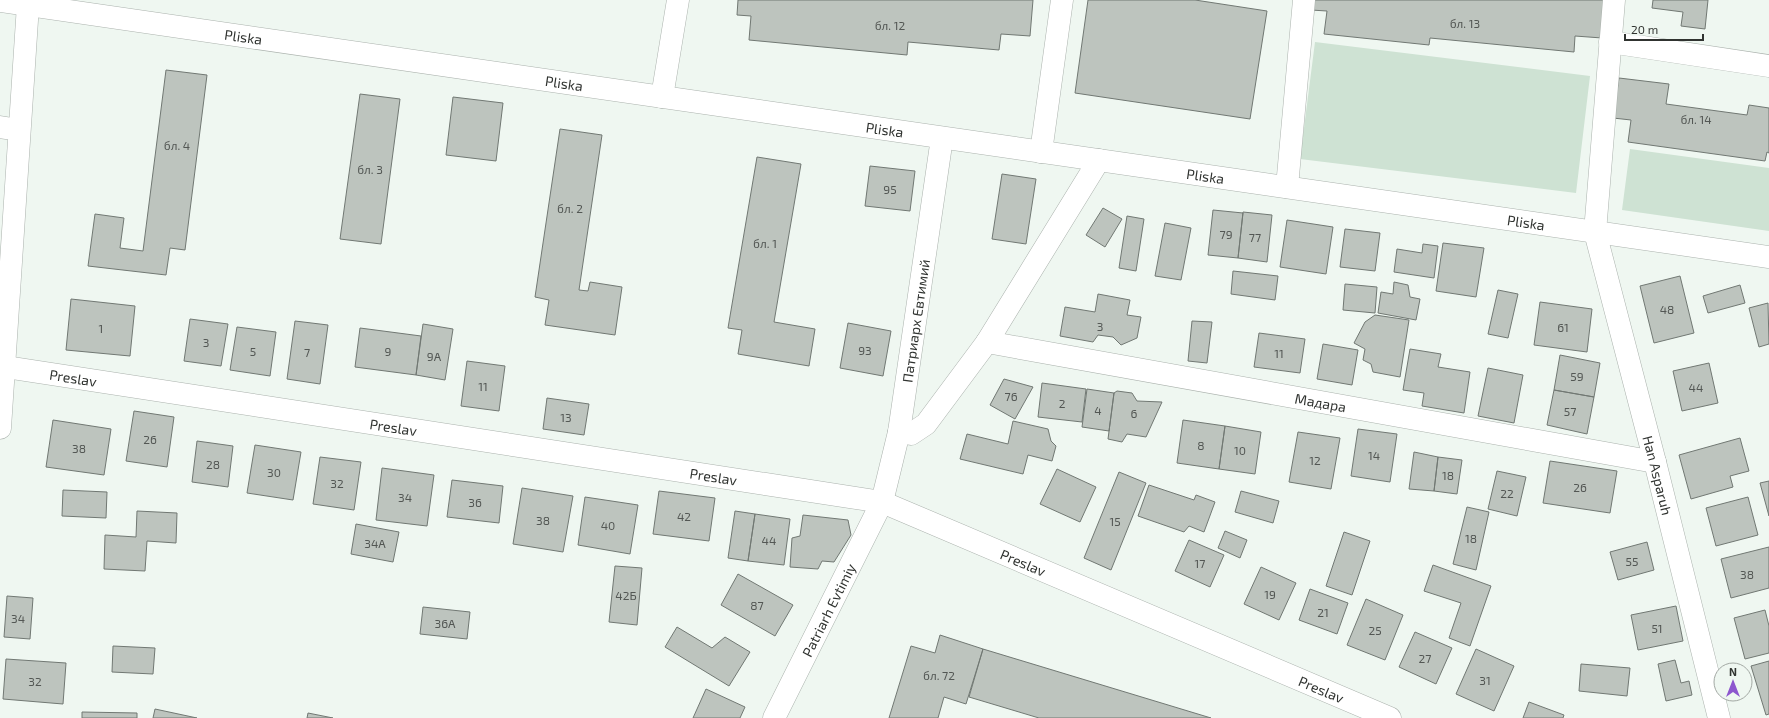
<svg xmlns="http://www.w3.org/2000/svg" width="1769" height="718" font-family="'Exo 2',sans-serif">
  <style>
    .green { fill: #cee2d3 }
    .building { fill: #bdc4be; stroke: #717873 }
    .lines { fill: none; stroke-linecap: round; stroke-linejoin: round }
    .minor-casing { stroke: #abb2ad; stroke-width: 23 }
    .minor { stroke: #fff; stroke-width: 22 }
    .labels { text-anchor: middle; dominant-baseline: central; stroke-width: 3.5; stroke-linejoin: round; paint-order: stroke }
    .number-label { font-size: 12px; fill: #535754 }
    .street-label { font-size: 14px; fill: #303330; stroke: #eff7f1 }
  </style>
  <rect width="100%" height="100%" fill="#eff7f1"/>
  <path class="green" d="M1315,42L1590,76L1576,193L1300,159Z
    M1630,149L1769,168V231L1622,210Z"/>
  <path class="building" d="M738,0H1033L1030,36L1001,34L999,50L908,42L907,55L749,40L751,16L737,15Z
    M1088,0H1195L1267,11L1250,119L1075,93Z
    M1312,0H1606L1602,38L1575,36L1574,52L1430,38L1429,45L1324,34L1327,11L1311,10Z
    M1653,0H1708L1705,29L1681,26L1683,12L1652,8Z
    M166,70L207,75L185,250L170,248L166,275L88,266L95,214L124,218L120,248L143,251Z
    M1619,78L1669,84L1666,104L1747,115L1749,105L1769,108V153L1767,152L1765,161L1628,142L1631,120L1613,118Z
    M360,94L400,99L381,244L340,239Z
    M453,97L503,103L496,161L446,155Z
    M560,129L602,135L579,290L588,291L590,282L622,287L615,335L545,325L549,300L535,297Z
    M757,157L801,164L774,322L815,329L809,366L738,354L742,330L728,328Z
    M870,166L915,171L910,211L865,206Z
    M1002,174L1036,179L1026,244L992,239Z
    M1103,208L1122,219L1105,247L1086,235Z
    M1213,210L1243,213L1238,258L1208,255Z
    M1243,212L1272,215L1267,262L1238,258Z
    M1127,216L1144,219L1136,271L1119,268Z
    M1287,220L1333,227L1326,274L1280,267Z
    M1165,223L1191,228L1181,280L1155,276Z
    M1345,229L1380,233L1375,271L1340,267Z
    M1443,243L1484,248L1476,297L1436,291Z
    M1423,244L1438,246L1434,278L1394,272L1397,249L1422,253Z
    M1233,271L1278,276L1275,300L1231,294Z
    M1680,276L1694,333L1654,343L1640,286Z
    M1394,282L1408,285L1410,297L1420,299L1416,320L1378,313L1381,292L1393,294Z
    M1345,284L1377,287L1375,313L1343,310Z
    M1740,285L1745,303L1708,313L1703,296Z
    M1498,290L1518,294L1508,338L1488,334Z
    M1098,294L1130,300L1127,315L1141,317L1137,338L1121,345L1113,337L1098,335L1093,342L1060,336L1065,307L1095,312Z
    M71,299L135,306L130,356L66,350Z
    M1540,302L1592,309L1587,352L1534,345Z
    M1768,303L1769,344L1759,347L1749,308Z
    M1375,315L1409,320L1400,377L1373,372L1371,364L1363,360L1365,349L1354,343L1365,322Z
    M190,319L228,324L221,366L184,361Z
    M295,321L328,325L320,384L287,379Z
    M1192,321L1212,322L1207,363L1188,361Z
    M848,323L891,331L883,376L840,368Z
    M423,324L453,329L445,380L416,375Z
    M237,327L276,332L270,376L230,370Z
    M360,328L421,336L416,375L355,367Z
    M1259,333L1305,339L1300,373L1254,367Z
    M1323,344L1358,350L1352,385L1317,379Z
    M1410,349L1441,354L1438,367L1470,372L1464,413L1422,406L1424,393L1403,390Z
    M1560,355L1600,363L1594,397L1554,390Z
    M467,361L505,366L499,411L461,406Z
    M1709,363L1718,403L1682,411L1673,371Z
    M1488,368L1523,375L1514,423L1478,416Z
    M1004,379L1033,387L1015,419L990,405Z
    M1042,383L1086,389L1082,422L1038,417Z
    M1087,389L1114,393L1109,431L1082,427Z
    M1554,390L1594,397L1587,434L1547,425Z
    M1117,391L1132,393L1137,401L1162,402L1146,437L1127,434L1122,442L1108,439L1114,393Z
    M547,398L589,404L584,435L543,429Z
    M134,411L174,417L167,467L126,461Z
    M53,420L111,429L104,475L46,467Z
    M1183,420L1225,426L1219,469L1177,463Z
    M1013,421L1048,429L1051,441L1056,446L1052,461L1028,455L1023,474L960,459L967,434L1008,444Z
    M1225,426L1261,432L1255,474L1219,469Z
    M1358,429L1397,434L1390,482L1351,476Z
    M1298,432L1340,438L1331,489L1289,482Z
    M1740,438L1749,471L1730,476L1733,487L1691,499L1679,455Z
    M197,441L233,446L228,487L192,482Z
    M255,445L301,452L293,500L247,493Z
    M1414,452L1438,457L1434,491L1409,489Z
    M320,457L361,462L354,510L313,504Z
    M1438,457L1462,460L1457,494L1434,491Z
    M1550,461L1617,471L1610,513L1543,503Z
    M382,468L434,475L427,526L376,520Z
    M1057,469L1096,487L1080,522L1040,504Z
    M1497,471L1526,477L1517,516L1488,509Z
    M1119,472L1146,483L1111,570L1084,558Z
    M452,480L503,486L499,523L447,517Z
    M1769,481V516L1760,483Z
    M1149,485L1194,500L1196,495L1215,502L1204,532L1189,526L1184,532L1138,516Z
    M522,488L573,496L563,552L513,544Z
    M63,490L107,492L106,518L62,516Z
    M659,491L715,498L709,541L653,534Z
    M1241,491L1279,501L1273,523L1235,512Z
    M585,497L638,505L630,554L578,545Z
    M1748,497L1758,535L1716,546L1706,508Z
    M1467,507L1489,512L1476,570L1453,564Z
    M137,511L177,513L176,543L147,541L145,571L104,569L105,535L136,537Z
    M735,511L755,514L748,561L728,558Z
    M755,514L790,519L784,565L748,561Z
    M803,515L848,520L851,535L834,562L822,561L818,569L790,567L792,538L800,536Z
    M356,524L399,532L393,562L351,554Z
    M1225,531L1247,540L1240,558L1218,548Z
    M1344,532L1370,541L1352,595L1326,586Z
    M1189,540L1224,555L1210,587L1175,571Z
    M1647,542L1654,570L1618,580L1610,552Z
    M1769,547V588L1731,598L1721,559Z
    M1433,565L1491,586L1470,646L1449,638L1461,603L1424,591Z
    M615,566L642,568L637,625L609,622Z
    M1261,567L1296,583L1279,620L1244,604Z
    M738,574L793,605L775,636L721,605Z
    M1310,589L1348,603L1337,634L1299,620Z
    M7,596L33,598L30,639L4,637Z
    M1366,599L1403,615L1385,660L1347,645Z
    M1676,606L1683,641L1638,650L1631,615Z
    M423,607L470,612L467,639L420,634Z
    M1765,610L1769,626V653L1745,659L1734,618Z
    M677,627L712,648L725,637L750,652L729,686L665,647Z
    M1415,632L1452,648L1436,684L1399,667Z
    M940,635L983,649L966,704L944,697L938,718H889L911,646L935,653Z
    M113,646L155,648L153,674L112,672Z
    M983,649L1211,718H1039L969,697Z
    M1476,649L1514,666L1494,711L1456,694Z
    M6,659L66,663L63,704L3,699Z
    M1675,660L1681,683L1689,681L1692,695L1666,701L1658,664Z
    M1769,661V714L1766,715L1751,666Z
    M1581,664L1630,668L1627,696L1579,691Z
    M706,689L745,707L740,718H693Z
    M1529,702L1564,715L1563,718H1523Z
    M155,709L197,718H153Z
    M82,712L137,713V718H82Z
    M308,713L333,718H307Z"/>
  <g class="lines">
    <defs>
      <g id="minor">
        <path id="s1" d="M1614,0L1595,232L1655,462L1719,718"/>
        <path id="s2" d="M0,1L1769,257"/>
        <path d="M1610,42L1769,66"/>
        <path d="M662,97L678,0"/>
        <path d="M0,127L19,130"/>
        <path d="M1041,152L1062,0"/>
        <path d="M1287,187L1304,0"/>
        <path id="s3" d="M987,342L1655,462"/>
        <path id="s4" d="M0,366L882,502L1390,718"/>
        <path d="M0,428L28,5"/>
        <path d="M899,432L911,434L926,424L987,342L1099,160"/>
        <path id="s5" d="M774,718L882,502L899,432L942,138"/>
      </g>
    </defs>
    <use href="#minor" class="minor-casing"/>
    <use href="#minor" class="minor"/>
  </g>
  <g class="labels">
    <g class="number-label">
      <text x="1465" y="23">бл. 13</text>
      <text x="890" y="25">бл. 12</text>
      <text x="1696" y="119">бл. 14</text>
      <text x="177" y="145">бл. 4</text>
      <text x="370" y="169">бл. 3</text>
      <text x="890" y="189">95</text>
      <text x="570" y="208">бл. 2</text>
      <text x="1226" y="234">79</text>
      <text x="1255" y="237">77</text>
      <text x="765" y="243">бл. 1</text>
      <text x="1667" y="309">48</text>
      <text x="1100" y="326">3</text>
      <text x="1563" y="327">61</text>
      <text x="101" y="328">1</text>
      <text x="206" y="342">3</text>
      <text x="865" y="350">93</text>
      <text x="253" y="351">5</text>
      <text x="388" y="351">9</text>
      <text x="307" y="352">7</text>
      <text x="1279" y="353">11</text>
      <text x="434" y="356">9А</text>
      <text x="1577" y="376">59</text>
      <text x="483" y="386">11</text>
      <text x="1696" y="387">44</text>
      <text x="1011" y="396">76</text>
      <text x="1062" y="403">2</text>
      <text x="1098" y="410">4</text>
      <text x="1570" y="411">57</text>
      <text x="1134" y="413">6</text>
      <text x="566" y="417">13</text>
      <text x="150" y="439">26</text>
      <text x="1201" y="445">8</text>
      <text x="79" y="448">38</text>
      <text x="1240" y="450">10</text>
      <text x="1374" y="455">14</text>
      <text x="1315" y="460">12</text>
      <text x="213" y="464">28</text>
      <text x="274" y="472">30</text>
      <text x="1448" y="475">18</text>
      <text x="337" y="483">32</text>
      <text x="1580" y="487">26</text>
      <text x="1507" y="493">22</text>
      <text x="405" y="497">34</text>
      <text x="475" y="502">36</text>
      <text x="684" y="516">42</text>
      <text x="543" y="520">38</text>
      <text x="1115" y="521">15</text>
      <text x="608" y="525">40</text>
      <text x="1471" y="538">18</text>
      <text x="769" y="540">44</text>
      <text x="375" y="543">34А</text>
      <text x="1632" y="561">55</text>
      <text x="1200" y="563">17</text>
      <text x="1747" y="574">38</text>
      <text x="1270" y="594">19</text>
      <text x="626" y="595">42Б</text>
      <text x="757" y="605">87</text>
      <text x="1323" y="612">21</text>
      <text x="18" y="618">34</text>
      <text x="445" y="623">36А</text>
      <text x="1657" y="628">51</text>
      <text x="1375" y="630">25</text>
      <text x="1425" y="658">27</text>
      <text x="939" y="675">бл. 72</text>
      <text x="1485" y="680">31</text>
      <text x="35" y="681">32</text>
    </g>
    <g class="street-label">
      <text stroke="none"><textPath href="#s2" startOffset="246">Pliska</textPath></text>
      <text stroke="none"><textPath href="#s2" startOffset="570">Pliska</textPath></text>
      <text stroke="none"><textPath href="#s2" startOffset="894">Pliska</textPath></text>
      <text stroke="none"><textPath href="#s2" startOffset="1218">Pliska</textPath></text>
      <text stroke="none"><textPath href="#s2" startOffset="1542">Pliska</textPath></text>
      <text stroke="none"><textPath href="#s5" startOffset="426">Патриарх Евтимий</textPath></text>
      <text stroke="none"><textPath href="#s4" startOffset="74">Preslav</textPath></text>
      <text stroke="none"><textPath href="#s3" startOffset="339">Мадара</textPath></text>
      <text stroke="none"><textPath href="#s4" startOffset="398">Preslav</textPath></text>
      <text stroke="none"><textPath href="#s1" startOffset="484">Han Asparuh</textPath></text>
      <text stroke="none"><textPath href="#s4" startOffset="722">Preslav</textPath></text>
      <text stroke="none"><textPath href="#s4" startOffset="1046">Preslav</textPath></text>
      <text stroke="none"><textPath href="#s5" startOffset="121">Patriarh Evtimiy</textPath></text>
      <text stroke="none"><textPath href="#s4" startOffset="1370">Preslav</textPath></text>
    </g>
  </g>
  <g transform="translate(1733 682)"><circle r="19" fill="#eff7f1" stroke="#a3a9a4"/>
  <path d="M0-3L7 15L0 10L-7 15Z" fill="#8d56ce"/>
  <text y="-6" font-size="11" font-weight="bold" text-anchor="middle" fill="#303330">N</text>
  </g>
  <path d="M1625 34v6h78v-6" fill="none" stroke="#303330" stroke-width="2"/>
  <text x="1631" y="34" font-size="12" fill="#303330" stroke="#eff7f1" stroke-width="3" paint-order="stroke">20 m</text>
</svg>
